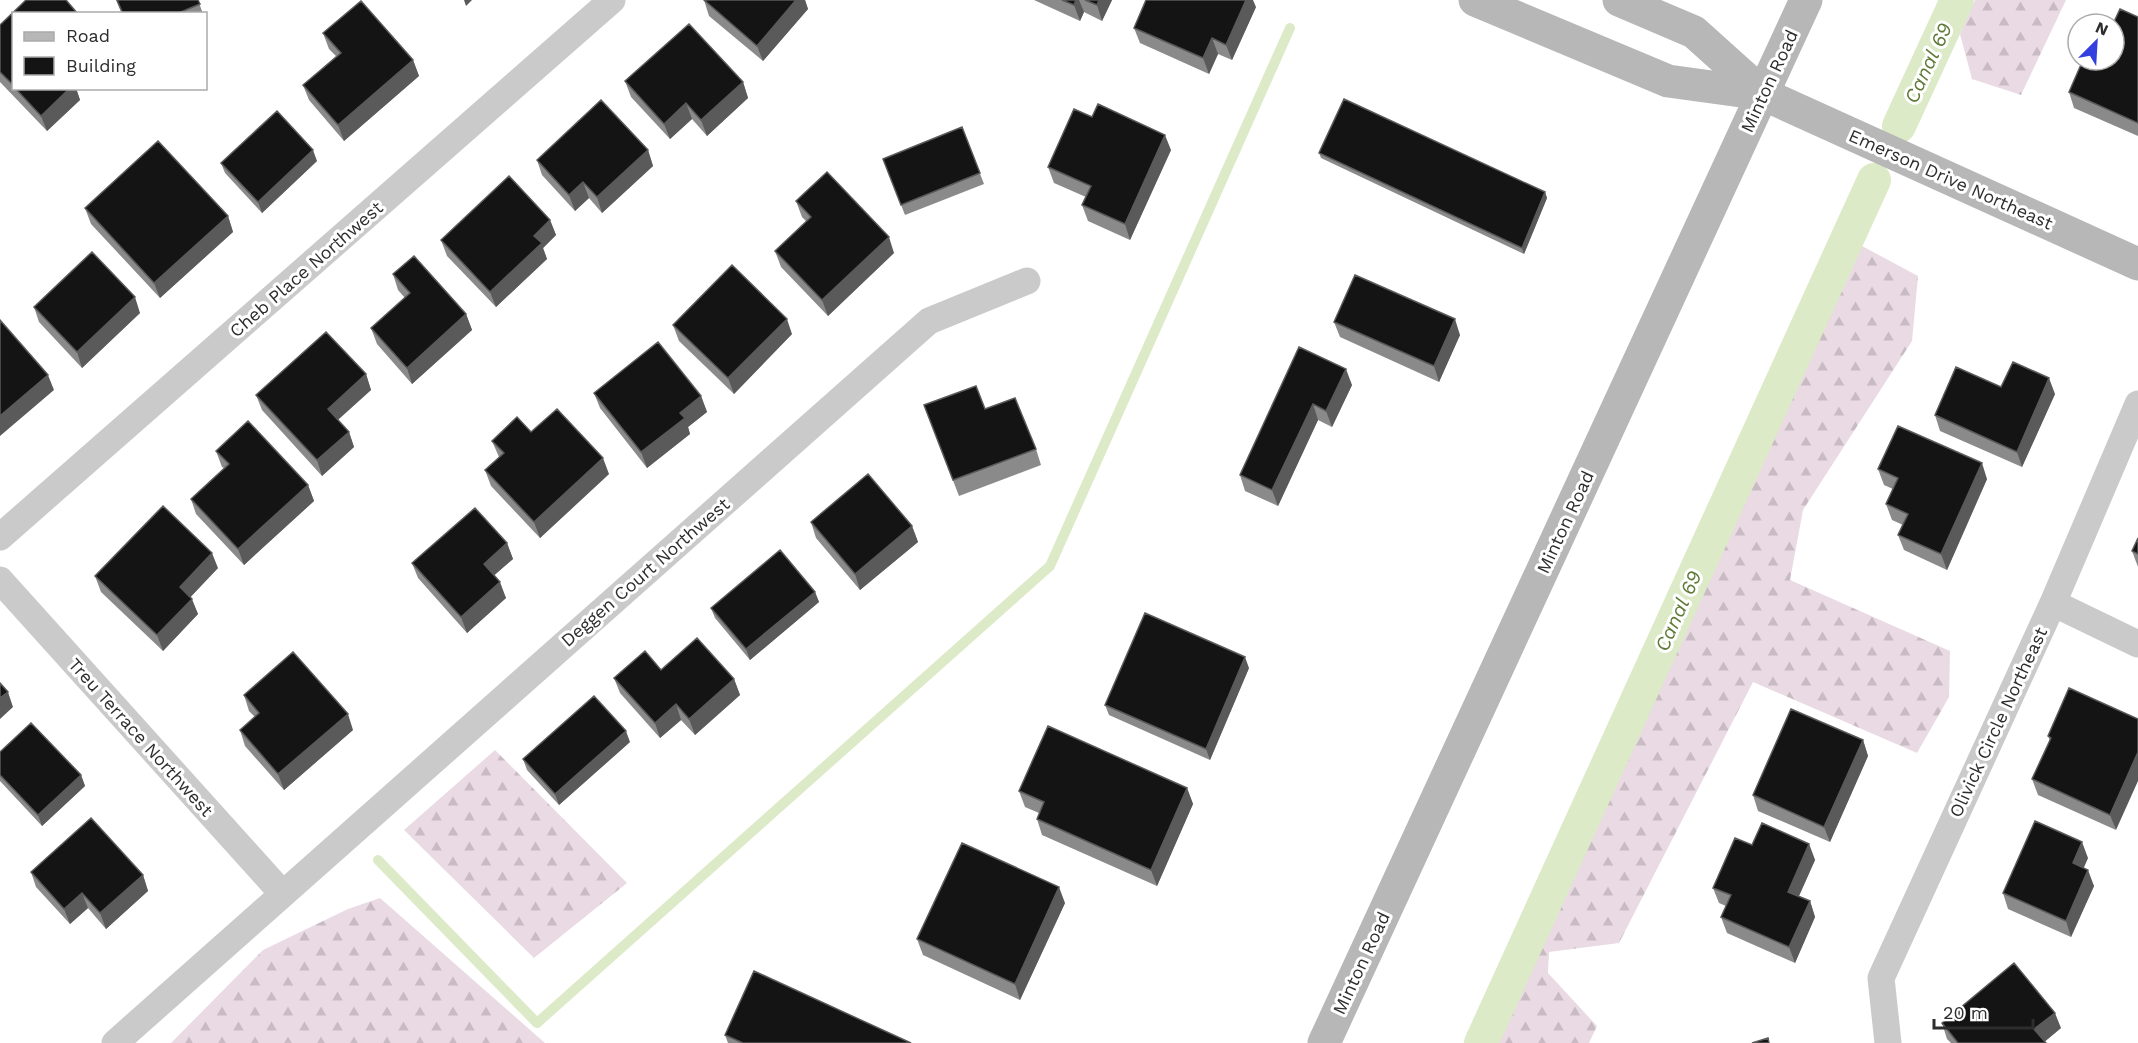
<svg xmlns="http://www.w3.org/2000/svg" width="2138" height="1043" font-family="'Work Sans',sans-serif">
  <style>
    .forest { fill: url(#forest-firs) }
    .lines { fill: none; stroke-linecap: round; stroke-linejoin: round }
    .stream { stroke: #dceac7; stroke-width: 10 }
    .canal { stroke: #dceac7; stroke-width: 34 }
    .street { stroke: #cacaca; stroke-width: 27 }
    .secondary { stroke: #b7b7b7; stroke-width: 33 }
    .wall { fill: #8a8a8a }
    .shaded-wall { fill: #5a5a5a }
    .building { fill: #141414; stroke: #5a5a5a; stroke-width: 1.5 }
    .labels { text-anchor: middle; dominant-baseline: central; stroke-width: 6; stroke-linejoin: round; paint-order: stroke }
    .street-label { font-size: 18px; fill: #2d2d2d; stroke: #fff }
    .water-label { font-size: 20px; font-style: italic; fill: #5f7a37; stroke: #fff }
  </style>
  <defs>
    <pattern id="forest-firs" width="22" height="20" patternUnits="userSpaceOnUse" patternTransform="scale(1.5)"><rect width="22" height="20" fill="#eadae3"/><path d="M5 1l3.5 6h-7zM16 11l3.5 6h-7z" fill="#c9bbc3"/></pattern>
  </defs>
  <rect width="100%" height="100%" fill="#fff"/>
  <path class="forest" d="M1975,0H2066L2021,95L1972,79L1960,34Z
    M1862,246L1918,276L1912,341L1803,510L1790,580L1950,651L1949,697L1917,753L1753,682L1619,943L1549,952L1548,973L1597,1026L1589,1043H1495Z
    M495,750L627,883L534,958L404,830Z
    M380,898L545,1043H171L263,950L348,909Z"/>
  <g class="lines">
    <path class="stream" d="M378,860L537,1023L1050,566L1290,28"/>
    <path class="canal" d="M1899,126L1957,0
      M1481,1043L1874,180"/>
    <path class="street" d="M0,537L612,0
      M0,580L282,893
      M2053,603L2138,644
      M115,1043L929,321L1027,281
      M1888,1043L1881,978L2053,603L2138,404"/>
    <path class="secondary" d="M1475,0L1668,81L1763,94L2138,264
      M1619,0L1694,32L1763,94
      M1324,1043L1806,0"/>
  </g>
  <path class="wall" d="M116,0H198L203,14H122Z
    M704,0H805L808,9L763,61L709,16Z
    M1034,0H1112L1102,21L1084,12L1080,21Z
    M1256,7L1232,60L1218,54L1209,74L1140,43L1134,28Z
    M14,14V88H76L80,100L47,131L0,82V25Z
    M2138,17V136L2074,108L2069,92Z
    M323,33L413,60L419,76L344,141L309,100L303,85L336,56L329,49Z
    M625,81L743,82L748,98L707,136L692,119L670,139L631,97Z
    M962,127L984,184L905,215L883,159Z
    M648,150L653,166L602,213L589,198L575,211L542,175L537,160Z
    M1171,150L1130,240L1088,221L1082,205L1086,197L1054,183L1048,167Z
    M1319,153L1545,192L1547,198L1524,254L1321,158Z
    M317,161L262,213L225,173L221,163Z
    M796,201L894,253L828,316L781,267L775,251L807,222L802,217Z
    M85,208L228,216L233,232L160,298L91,224Z
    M550,220L556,235L543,248L547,259L496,307L447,256L441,240Z
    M393,274L466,314L472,330L412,384L377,344L371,328L405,298L398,290Z
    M34,307L140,313L82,368L39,322Z
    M1334,322L1460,335L1439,382L1340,337Z
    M673,325L792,334L734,394L679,341Z
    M1299,347L1352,385L1332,427L1318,420L1278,506L1245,491L1240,475Z
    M366,374L371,390L338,420L349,432L354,447L322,476L262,410L256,395Z
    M2001,387L2055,394L2022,467L1940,431L1935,415Z
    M594,393L701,396L707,412L688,427L690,434L647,468L600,408Z
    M924,405L985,409L1036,449L1041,465L959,496Z
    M531,432L609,474L540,538L491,486L485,470L499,457L492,441Z
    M216,451L308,485L314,501L244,565L196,514L191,499L224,468L222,467Z
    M1878,469L1987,479L1947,570L1904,550L1898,535L1903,525L1892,520L1886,504L1893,489L1884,485Z
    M811,522L912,526L918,542L860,590L816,538Z
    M2138,538V567L2132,551Z
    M507,543L513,559L494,575L506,598L467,633L418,578L412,563Z
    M218,568L190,597L198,614L163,651L101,592L95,576Z
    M815,592L819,602L750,660L715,618L711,608Z
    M1249,668L1210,760L1109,715L1105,705Z
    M661,670L734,679L740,695L695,735L681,720L660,738L620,693L614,678Z
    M2069,688L2116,830L2038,795L2032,779L2050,741L2048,736Z
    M244,695L353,730L284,790L245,746L240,730L255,717L249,711Z
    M1863,740L1868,756L1830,842L1758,811L1753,795Z
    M630,742L559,805L527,770L523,759Z
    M0,752L81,775L85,786L42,826L0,781Z
    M1187,788L1193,804L1157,886L1042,835L1037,819L1039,813L1025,807L1019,791Z
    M1809,844L1815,860L1799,896L1810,901L1815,917L1795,963L1727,933L1721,917L1726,906L1719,903L1713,888L1752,845Z
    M2088,858L2083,868L2094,886L2071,937L2008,909L2003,893Z
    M31,872L143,875L148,891L106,929L88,908L70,924L36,887Z
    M1065,903L1020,1000L923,955L917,939Z
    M1942,1023L2061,1028L2044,1042L2046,1043H1951L1947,1039Z
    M725,1035L911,1043H728Z"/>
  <path class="shaded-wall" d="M464,0H472L466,6Z
    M796,0H805L808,9L763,61L757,46Z
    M1076,0H1079L1084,12L1080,21L1074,5Z
    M1099,0H1112L1102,21L1097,5Z
    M1246,0H1253L1256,7L1232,60L1226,45Z
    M1212,38L1218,54L1209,74L1203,58Z
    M413,60L419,76L344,141L338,125Z
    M743,82L748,98L707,136L701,120Z
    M70,88H76L80,100L47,131L41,116Z
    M686,103L692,119L670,139L664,124Z
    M1165,135L1171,150L1130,240L1125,224Z
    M313,150L317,161L262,213L258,202Z
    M648,150L653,166L602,213L597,197Z
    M583,182L589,198L575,211L569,195Z
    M1545,192L1547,198L1524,254L1522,248Z
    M228,216L233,232L160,298L154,283Z
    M550,220L556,235L543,248L547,259L496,307L490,292L534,236Z
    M889,237L894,253L828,316L822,300Z
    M135,297L140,313L82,368L77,352Z
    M466,314L472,330L412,384L407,368Z
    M787,319L792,334L734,394L728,378Z
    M1455,319L1460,335L1439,382L1434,366Z
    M1346,369L1352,385L1332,427L1326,411Z
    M366,374L371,390L333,424L328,409Z
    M48,375L54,390L0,436V416Z
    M2049,378L2055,394L2022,467L2017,452Z
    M701,396L707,412L688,427L690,434L647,468L641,452L680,413Z
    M1313,404L1318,420L1278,506L1272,490Z
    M349,432L354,447L322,476L317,460Z
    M603,458L609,474L540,538L534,522Z
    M1982,463L1987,479L1947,570L1941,554Z
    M308,485L314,501L244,565L238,549Z
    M912,526L918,542L860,590L855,574Z
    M507,543L513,559L490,579L484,564Z
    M212,553L218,568L185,603L180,587Z
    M500,582L506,598L467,633L461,617Z
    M815,592L819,602L750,660L746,649Z
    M192,599L198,614L163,651L157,635Z
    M1245,657L1249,668L1210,760L1206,749Z
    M734,679L740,695L695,735L689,719Z
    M8,692L13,707L0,719V698Z
    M676,704L681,720L660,738L655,723Z
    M348,714L353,730L284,790L278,774Z
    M626,731L630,742L559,805L555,794Z
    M1863,740L1868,756L1830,842L1824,827Z
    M2138,752V781L2116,830L2110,815Z
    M81,775L85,786L42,826L38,815Z
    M1187,788L1193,804L1157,886L1151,870Z
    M2082,842L2088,858L2079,879L2073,863Z
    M1809,844L1815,860L1794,907L1788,892Z
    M2088,870L2094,886L2071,937L2066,921Z
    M143,875L148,891L106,929L100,913Z
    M1059,887L1065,903L1020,1000L1015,984Z
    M82,893L88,908L70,924L64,909Z
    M1810,901L1815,917L1795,963L1789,947Z
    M2055,1013L2061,1028L2043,1043L2034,1029Z"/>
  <path class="building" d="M26,0H66L78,14H14V86L0,72V25Z
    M117,0H198L200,4L176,14H123Z
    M704,0H796L757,46Z
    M1062,0H1076L1074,5Z
    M1085,0H1099L1097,5Z
    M1146,0H1246L1226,45L1212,38L1203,58L1134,28Z
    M361,1L413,60L338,125L303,85L341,53L323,33Z
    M2120,9L2138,17V123L2069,92L2083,60H2114V24H2113Z
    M689,24L743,82L701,120L686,103L664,124L625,81Z
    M15,88H70L41,116Z
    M1344,99L1545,192L1522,248L1319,153Z
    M601,100L648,150L597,197L583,182L569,195L537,160Z
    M1098,104L1165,135L1125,224L1082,205L1091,186L1048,167L1074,109L1092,117Z
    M277,111L313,150L258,202L221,163Z
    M962,127L980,173L901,205L883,159Z
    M158,141L228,216L154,283L85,208Z
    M827,172L889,237L822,300L775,251L811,217L796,201Z
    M509,176L550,220L534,236L542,243L490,292L441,240Z
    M92,252L135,297L77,352L34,307Z
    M414,256L466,314L407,368L371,328L410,293L393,274Z
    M732,265L787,319L728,378L673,325Z
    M1355,275L1455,319L1434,366L1334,322Z
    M0,320L48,375L0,416Z
    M326,332L366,374L328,409L349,432L317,460L256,395Z
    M658,342L701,396L680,413L685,418L641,452L594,393Z
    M1299,347L1346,369L1326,411L1313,404L1272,490L1240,475Z
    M2013,362L2049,378L2017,452L1935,415L1956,367L2001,387Z
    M976,386L985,409L1015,398L1036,449L953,480L924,405Z
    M557,409L603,458L534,522L485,470L504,453L492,441L517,417L531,432Z
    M248,421L308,485L238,549L191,499L229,464L216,451Z
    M1898,426L1982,463L1941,554L1898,535L1908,514L1886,504L1898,478L1878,469Z
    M868,474L912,526L855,574L811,522Z
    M163,506L212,553L180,587L192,599L157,635L95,576Z
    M475,508L507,543L484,564L500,582L461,617L412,563Z
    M2138,538V554L2132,551Z
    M780,550L815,592L746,649L711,608Z
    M1145,613L1245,657L1206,749L1105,705Z
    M697,638L734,679L689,719L676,704L655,723L614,678L645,651L661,670Z
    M293,652L348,714L278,774L240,730L259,713L244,695Z
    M0,683L8,692L0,698Z
    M2069,688L2138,719V752L2110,815L2032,779L2051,738L2048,736Z
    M594,696L626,731L555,794L523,759Z
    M1791,709L1863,740L1824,827L1753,795Z
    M31,723L81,775L38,815L0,775V752Z
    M1048,726L1187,788L1151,870L1037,819L1044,802L1019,791Z
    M91,818L143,875L100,913L82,893L64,909L31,872Z
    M2035,821L2082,842L2073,863L2088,870L2066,921L2003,893Z
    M1762,823L1809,844L1788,892L1810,901L1789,947L1721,917L1731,895L1713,888L1735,838L1752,845Z
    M962,843L1059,887L1015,984L917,939Z
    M2014,963L2055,1013L2034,1029L2046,1043H1958L1942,1023Z
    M754,971L911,1043H743L725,1035Z
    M1768,1038L1769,1043H1752Z"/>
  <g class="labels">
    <g class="street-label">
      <text transform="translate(1769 81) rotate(-65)">Minton Road</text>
      <text transform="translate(1951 179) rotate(24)">Emerson Drive Northeast</text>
      <text transform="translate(306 269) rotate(-41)">Cheb Place Northwest</text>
      <text transform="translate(1565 522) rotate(-65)">Minton Road</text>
      <text transform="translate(645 572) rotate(-41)">Deggen Court Northwest</text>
      <text transform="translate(1998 722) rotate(-65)">Olivick Circle Northeast</text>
      <text transform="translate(141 737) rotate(48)">Treu Terrace Northwest</text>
      <text transform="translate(1361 963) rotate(-65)">Minton Road</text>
    </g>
    <g class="water-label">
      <text transform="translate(1928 63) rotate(-65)">Canal 69</text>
      <text transform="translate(1678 611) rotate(-66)">Canal 69</text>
    </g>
  </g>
  <rect x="12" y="12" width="195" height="78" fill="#ffffff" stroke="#ababab" stroke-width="1.5"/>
  <rect x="24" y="32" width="30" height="9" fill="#b7b7b7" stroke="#ababab" stroke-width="1.5"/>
  <text x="66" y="42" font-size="18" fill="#2d2d2d">Road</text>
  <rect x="24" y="57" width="30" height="18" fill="#141414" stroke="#ababab" stroke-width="1.5"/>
  <text x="66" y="72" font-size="18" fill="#2d2d2d">Building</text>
  <g transform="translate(2096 42) rotate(24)"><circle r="28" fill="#ffffff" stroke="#ababab" stroke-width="1.5"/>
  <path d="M0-4.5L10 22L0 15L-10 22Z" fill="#333fdf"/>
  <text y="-9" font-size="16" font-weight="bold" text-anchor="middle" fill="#2d2d2d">N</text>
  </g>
  <path d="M1934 1019v9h99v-9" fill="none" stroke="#2d2d2d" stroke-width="3"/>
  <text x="1943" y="1019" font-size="18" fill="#2d2d2d" stroke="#ffffff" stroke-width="4.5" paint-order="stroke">20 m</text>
</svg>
